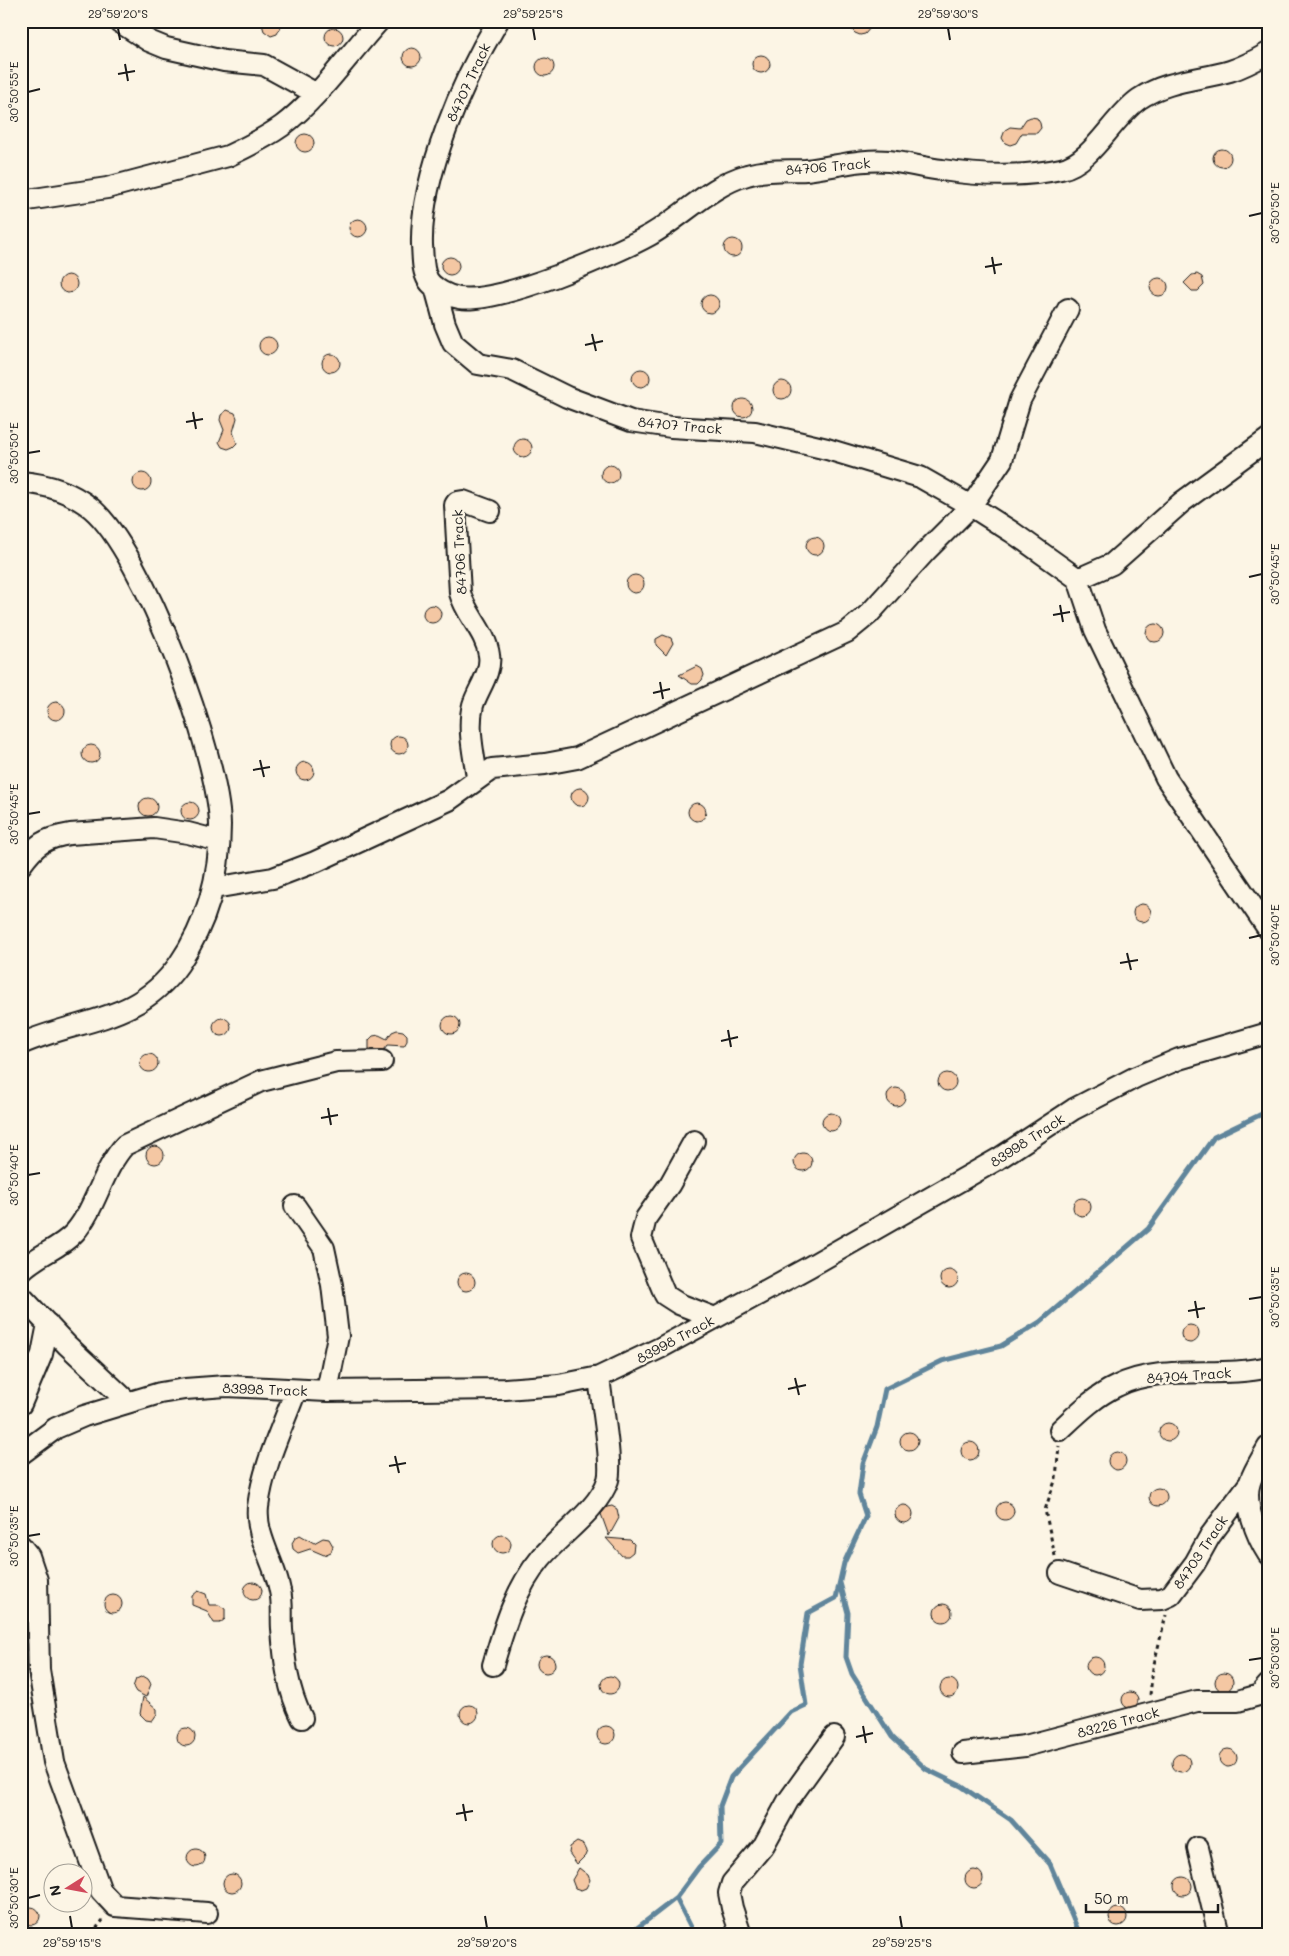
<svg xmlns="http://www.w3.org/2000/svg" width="1289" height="1956" font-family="Mali,sans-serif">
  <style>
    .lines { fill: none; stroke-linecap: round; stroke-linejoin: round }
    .stream { stroke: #60859b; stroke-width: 5 }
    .building { fill: #f4c7a3; stroke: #1c1c1c }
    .minor-casing { stroke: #1c1c1c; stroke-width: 24 }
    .path { stroke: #1c1c1c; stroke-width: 3; stroke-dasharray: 4 4; stroke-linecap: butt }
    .minor { stroke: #fcf5e5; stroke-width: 20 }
    .ticks { fill: none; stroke: #1c1c1c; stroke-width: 2 }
    .labels { text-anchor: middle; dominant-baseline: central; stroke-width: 5; stroke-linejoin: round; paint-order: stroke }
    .street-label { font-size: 14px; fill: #1c1c1c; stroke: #fcf5e5 }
    .neatline { fill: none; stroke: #1c1c1c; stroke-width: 2 }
    .ticks-label { font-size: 12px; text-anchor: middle; fill: #1c1c1c }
  </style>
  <rect width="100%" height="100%" fill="#fcf5e5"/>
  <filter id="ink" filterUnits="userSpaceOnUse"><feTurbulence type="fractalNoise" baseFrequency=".02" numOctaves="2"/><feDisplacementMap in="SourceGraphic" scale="10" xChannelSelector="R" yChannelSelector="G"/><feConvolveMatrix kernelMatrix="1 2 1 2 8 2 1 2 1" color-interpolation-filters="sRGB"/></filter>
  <g filter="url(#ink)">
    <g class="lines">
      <path class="stream" d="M840,1583L848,1613L846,1657L852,1674L892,1737L926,1769L961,1786L1011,1820L1050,1864L1080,1935
        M628,1935L676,1898
        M695,1935L676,1898L699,1867L721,1844L720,1806L731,1777L791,1712L806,1705L800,1664L808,1613L836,1598L844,1563L866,1516L859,1494L863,1464L877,1427L885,1389L942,1361L1001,1346L1040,1322L1148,1229L1214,1137L1268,1111"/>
    </g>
    <path class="building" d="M261,21H284L277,34L271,36L264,31Z
      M843,21H876L865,34L860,35L855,33Z
      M325 37a9 9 0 1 1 18 0a9 9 0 1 1-18 0Z
      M403 57a9 9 0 1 1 18 0a9 9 0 1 1-18 0Z
      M752 64a9 9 0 1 1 18 0a9 9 0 1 1-18 0Z
      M536 67a9 9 0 1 1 18 0a9 9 0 1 1-18 0Z
      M1031,117L1037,118L1040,123L1041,128L1037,133H1022L1016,143L1010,145L1005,143L1002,138L1005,130L1010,127L1020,128L1026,119Z
      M296 143a9 9 0 1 1 18 0a9 9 0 1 1-18 0Z
      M1213 158a9 9 0 1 1 18 0a9 9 0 1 1-18 0Z
      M349 228a9 9 0 1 1 18 0a9 9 0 1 1-18 0Z
      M724 248a9 9 0 1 1 18 0a9 9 0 1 1-18 0Z
      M441 266a9 9 0 1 1 18 0a9 9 0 1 1-18 0Z
      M1197,274L1202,277L1204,285L1198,291H1192L1184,283L1192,275Z
      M59 284a9 9 0 1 1 18 0a9 9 0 1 1-18 0Z
      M1150 287a9 9 0 1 1 18 0a9 9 0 1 1-18 0Z
      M701 304a9 9 0 1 1 18 0a9 9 0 1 1-18 0Z
      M259 346a9 9 0 1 1 18 0a9 9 0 1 1-18 0Z
      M322 363a9 9 0 1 1 18 0a9 9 0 1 1-18 0Z
      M632 378a9 9 0 1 1 18 0a9 9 0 1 1-18 0Z
      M773 390a9 9 0 1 1 18 0a9 9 0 1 1-18 0Z
      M734 408a9 9 0 1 1 18 0a9 9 0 1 1-18 0Z
      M227,410L235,413L237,418L233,432L237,443L233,447L228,449L222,447L219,442L224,430L220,420L221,415Z
      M514 448a9 9 0 1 1 18 0a9 9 0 1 1-18 0Z
      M601 474a9 9 0 1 1 18 0a9 9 0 1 1-18 0Z
      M133 482a9 9 0 1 1 18 0a9 9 0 1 1-18 0Z
      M806 546a9 9 0 1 1 18 0a9 9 0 1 1-18 0Z
      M626 584a9 9 0 1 1 18 0a9 9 0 1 1-18 0Z
      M423 614a9 9 0 1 1 18 0a9 9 0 1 1-18 0Z
      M1146 633a9 9 0 1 1 18 0a9 9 0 1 1-18 0Z
      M663,635L671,638L673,643L666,655L656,645V639Z
      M697,666L702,669L704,675L702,680L698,684H692L679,675Z
      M47 711a9 9 0 1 1 18 0a9 9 0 1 1-18 0Z
      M390 745a9 9 0 1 1 18 0a9 9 0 1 1-18 0Z
      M82 754a9 9 0 1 1 18 0a9 9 0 1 1-18 0Z
      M296 771a9 9 0 1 1 18 0a9 9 0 1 1-18 0Z
      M571 797a9 9 0 1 1 18 0a9 9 0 1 1-18 0Z
      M139 807a9 9 0 1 1 18 0a9 9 0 1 1-18 0Z
      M181 811a9 9 0 1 1 18 0a9 9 0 1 1-18 0Z
      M688 812a9 9 0 1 1 18 0a9 9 0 1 1-18 0Z
      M1133 913a9 9 0 1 1 18 0a9 9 0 1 1-18 0Z
      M442 1025a9 9 0 1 1 18 0a9 9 0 1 1-18 0Z
      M213 1027a9 9 0 1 1 18 0a9 9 0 1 1-18 0Z
      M397,1030L403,1031L407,1035V1041L404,1046L388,1045L384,1050L369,1049V1040L373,1036L379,1035L387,1039L392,1032Z
      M140 1063a9 9 0 1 1 18 0a9 9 0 1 1-18 0Z
      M938 1082a9 9 0 1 1 18 0a9 9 0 1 1-18 0Z
      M887 1097a9 9 0 1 1 18 0a9 9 0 1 1-18 0Z
      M822 1122a9 9 0 1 1 18 0a9 9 0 1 1-18 0Z
      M146 1155a9 9 0 1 1 18 0a9 9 0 1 1-18 0Z
      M794 1162a9 9 0 1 1 18 0a9 9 0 1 1-18 0Z
      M1073 1207a9 9 0 1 1 18 0a9 9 0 1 1-18 0Z
      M940 1279a9 9 0 1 1 18 0a9 9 0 1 1-18 0Z
      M457 1282a9 9 0 1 1 18 0a9 9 0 1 1-18 0Z
      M1181 1334a9 9 0 1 1 18 0a9 9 0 1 1-18 0Z
      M1159 1432a9 9 0 1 1 18 0a9 9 0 1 1-18 0Z
      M900 1441a9 9 0 1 1 18 0a9 9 0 1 1-18 0Z
      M961 1451a9 9 0 1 1 18 0a9 9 0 1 1-18 0Z
      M1108 1461a9 9 0 1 1 18 0a9 9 0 1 1-18 0Z
      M1149 1497a9 9 0 1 1 18 0a9 9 0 1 1-18 0Z
      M996 1511a9 9 0 1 1 18 0a9 9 0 1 1-18 0Z
      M895 1514a9 9 0 1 1 18 0a9 9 0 1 1-18 0Z
      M612,1506L617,1509L619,1518L609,1536L601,1514L607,1507Z
      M300,1535L314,1543L323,1538L329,1539L333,1546L331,1552L324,1555L310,1549L298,1553L293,1549L292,1543L295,1538Z
      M493 1544a9 9 0 1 1 18 0a9 9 0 1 1-18 0Z
      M606,1538L630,1540L634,1544L633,1552L628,1556H622Z
      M244 1591a9 9 0 1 1 18 0a9 9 0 1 1-18 0Z
      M198,1591L206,1594L209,1605H219L225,1609V1619L220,1623H214L207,1611L192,1605V1596Z
      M104 1604a9 9 0 1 1 18 0a9 9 0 1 1-18 0Z
      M934 1613a9 9 0 1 1 18 0a9 9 0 1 1-18 0Z
      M537 1664a9 9 0 1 1 18 0a9 9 0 1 1-18 0Z
      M1086 1666a9 9 0 1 1 18 0a9 9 0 1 1-18 0Z
      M1215 1682a9 9 0 1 1 18 0a9 9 0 1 1-18 0Z
      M143,1676L148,1679L151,1684L146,1697L136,1692L133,1687L136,1679Z
      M601 1685a9 9 0 1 1 18 0a9 9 0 1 1-18 0Z
      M940 1688a9 9 0 1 1 18 0a9 9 0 1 1-18 0Z
      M1122 1700a8 8 0 1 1 16 0a8 8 0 1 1-16 0Z
      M143,1697L157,1709V1714L152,1721L146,1720L140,1714Z
      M460 1714a9 9 0 1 1 18 0a9 9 0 1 1-18 0Z
      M597 1735a9 9 0 1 1 18 0a9 9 0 1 1-18 0Z
      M177 1737a9 9 0 1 1 18 0a9 9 0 1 1-18 0Z
      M1219 1758a9 9 0 1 1 18 0a9 9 0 1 1-18 0Z
      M1172 1763a9 9 0 1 1 18 0a9 9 0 1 1-18 0Z
      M577,1842L584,1845L587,1851L585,1856L577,1864L569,1853L570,1847Z
      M187 1858a9 9 0 1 1 18 0a9 9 0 1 1-18 0Z
      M579,1868L588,1875L590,1880L586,1888L581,1890L575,1888L572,1880Z
      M965 1879a9 9 0 1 1 18 0a9 9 0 1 1-18 0Z
      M223 1883a9 9 0 1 1 18 0a9 9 0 1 1-18 0Z
      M1174 1886a9 9 0 1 1 18 0a9 9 0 1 1-18 0Z
      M22 1916a9 9 0 1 1 18 0a9 9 0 1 1-18 0Z
      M1109 1917a9 9 0 1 1 18 0a9 9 0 1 1-18 0Z"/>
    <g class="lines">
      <defs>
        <path id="minor" d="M118,21L149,41L166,48L224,61L264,65L315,93
          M498,21C463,79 420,177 422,245C423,257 422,270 428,280C434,289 448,296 459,298C499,304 614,255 650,235C682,217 711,185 747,175C766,169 786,171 806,170C834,167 861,158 889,161C907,163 924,168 942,170C981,176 1023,177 1061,169C1092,163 1112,118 1139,99C1167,80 1199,80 1230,71C1243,67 1256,60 1268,53
          M21,201L107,188L228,156C247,147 265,138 282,126C319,98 348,55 379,21
          M435,287L445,324L453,343L478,364L512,370L567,397L631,421L671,427L755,432L827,449L920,477L971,506L1002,460L1020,400L1068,309
          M21,482C46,484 71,492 91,508C144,552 219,756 220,825C220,875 207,923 179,964C138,1023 80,1018 21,1044
          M1078,579L1112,564L1182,502L1268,439
          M477,777C474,755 467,728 473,705C478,689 492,672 489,655C486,632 466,615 460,593L455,505L457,502L463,501L490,511
          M21,865C36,844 45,838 70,834L154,828L188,833L219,841
          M214,888L273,878L315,862L449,800L492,769L545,764L577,758L847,632L869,614L926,551L971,506L1012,532L1078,579L1095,630L1166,778L1268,929
          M694,1141L670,1184L646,1218L641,1238L665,1295L679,1304L715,1318
          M295,1206L324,1248L332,1285L338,1336L327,1391
          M21,1271C36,1255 60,1249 75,1232C97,1206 102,1170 125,1145L261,1081L336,1062L382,1061
          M21,1296L67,1345L128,1402
          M296,1390C282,1428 263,1466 258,1507C255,1537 275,1562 280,1591C283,1603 281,1616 282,1629C284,1659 288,1691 302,1718
          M21,1404L42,1354L48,1324
          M1060,1430C1077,1414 1095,1396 1117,1386C1163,1363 1219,1379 1268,1367
          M1268,1447C1262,1458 1254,1470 1250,1482C1243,1503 1257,1537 1268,1554
          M21,1454L56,1428L84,1416L160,1393L185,1389L226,1386L327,1391L505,1389L559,1385L599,1377L660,1348L809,1267L998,1159L1074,1109L1136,1077L1179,1059L1268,1033
          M21,1546L29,1556L37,1580L39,1670L54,1762L101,1891L115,1906L207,1913
          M1060,1573L1140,1600L1162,1599L1171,1595L1195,1563L1210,1536L1249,1484
          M493,1665C504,1628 515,1589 541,1558C560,1535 599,1509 608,1480C613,1463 601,1399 599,1377
          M963,1753L1025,1746L1197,1701H1238L1259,1695L1268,1685
          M1198,1848L1219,1935
          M741,1935L732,1908L729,1893L732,1883L764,1845L788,1801L834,1737"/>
      </defs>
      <use href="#minor" class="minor-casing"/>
      <path class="path" d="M1055,1556L1045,1510L1056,1478L1059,1446
        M1150,1695L1153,1668L1166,1615
        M91,1935L103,1920"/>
      <use href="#minor" class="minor"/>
    </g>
  </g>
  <path class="ticks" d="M118,28L120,40M533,28L535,40M948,28L950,40M125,64L128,81M118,74L135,71M28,92L40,89M1249,216L1262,213M992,257L995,274M985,267L1002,264M592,334L596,351M585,345L603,341M193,412L196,429M186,422L203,419M28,453L40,451M1249,577L1262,574M1060,605L1063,622M1053,615L1070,612M660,682L663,699M653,693L670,689M260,760L264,777M253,770L270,767M28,814L40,812M1249,938L1262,935M1127,953L1131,970M1120,963L1138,960M728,1030L731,1047M721,1041L738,1037M328,1108L331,1125M321,1118L338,1115M28,1175L40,1173M1249,1299L1262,1297M1195,1301L1198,1318M1188,1311L1205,1308M795,1378L799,1395M788,1389L806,1385M395,1456L399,1473M389,1466L406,1463M28,1536L40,1534M1249,1660L1262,1658M863,1726L866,1743M856,1737L873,1733M463,1804L466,1821M456,1814L473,1811M28,1898L40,1895M70,1916L72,1928M485,1916L487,1928M900,1916L902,1928"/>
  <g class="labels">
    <g class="street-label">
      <text transform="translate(468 82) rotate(-65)">84707 Track</text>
      <text transform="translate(828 166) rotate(-5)">84706 Track</text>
      <text transform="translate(680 425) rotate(5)">84707 Track</text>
      <text transform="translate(459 552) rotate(-93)">84706 Track</text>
      <text transform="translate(1027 1140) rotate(-33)">83998 Track</text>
      <text transform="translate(675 1339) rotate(-28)">83998 Track</text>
      <text transform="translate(1189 1375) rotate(-4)">84704 Track</text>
      <text transform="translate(265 1389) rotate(2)">83998 Track</text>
      <text transform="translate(1200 1552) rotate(-56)">84703 Track</text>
      <text transform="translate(1118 1722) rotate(-15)">83226 Track</text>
    </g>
  </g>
  <rect width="1289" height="1956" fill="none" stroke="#fcf5e5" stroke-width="55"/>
  <g transform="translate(68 1888) rotate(259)"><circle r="24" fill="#fcf5e5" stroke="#a29e95"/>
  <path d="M0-4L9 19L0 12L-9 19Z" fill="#d1495b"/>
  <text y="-8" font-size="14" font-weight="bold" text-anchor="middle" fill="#1c1c1c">N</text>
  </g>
  <path d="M1086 1904v8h132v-8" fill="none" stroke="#1c1c1c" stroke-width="2.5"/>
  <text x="1094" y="1904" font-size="15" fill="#1c1c1c" stroke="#fcf5e5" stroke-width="4" paint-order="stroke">50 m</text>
  <rect x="28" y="28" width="1234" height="1900" class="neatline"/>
  <g class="ticks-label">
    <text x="118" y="18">29°59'20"S</text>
    <text x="533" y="18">29°59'25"S</text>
    <text x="948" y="18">29°59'30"S</text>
    <text transform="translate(14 92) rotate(-90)" y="4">30°50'55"E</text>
    <text transform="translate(1275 213) rotate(-90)" y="4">30°50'50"E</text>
    <text transform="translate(14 453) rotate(-90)" y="4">30°50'50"E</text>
    <text transform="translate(1275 574) rotate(-90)" y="4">30°50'45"E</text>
    <text transform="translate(14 814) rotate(-90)" y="4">30°50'45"E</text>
    <text transform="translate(1275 935) rotate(-90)" y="4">30°50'40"E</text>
    <text transform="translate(14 1175) rotate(-90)" y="4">30°50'40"E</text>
    <text transform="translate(1275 1297) rotate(-90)" y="4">30°50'35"E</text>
    <text transform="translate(14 1536) rotate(-90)" y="4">30°50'35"E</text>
    <text transform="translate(1275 1658) rotate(-90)" y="4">30°50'30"E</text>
    <text transform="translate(14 1898) rotate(-90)" y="4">30°50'30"E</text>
    <text x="72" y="1947">29°59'15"S</text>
    <text x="487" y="1947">29°59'20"S</text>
    <text x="902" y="1947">29°59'25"S</text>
  </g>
</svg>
